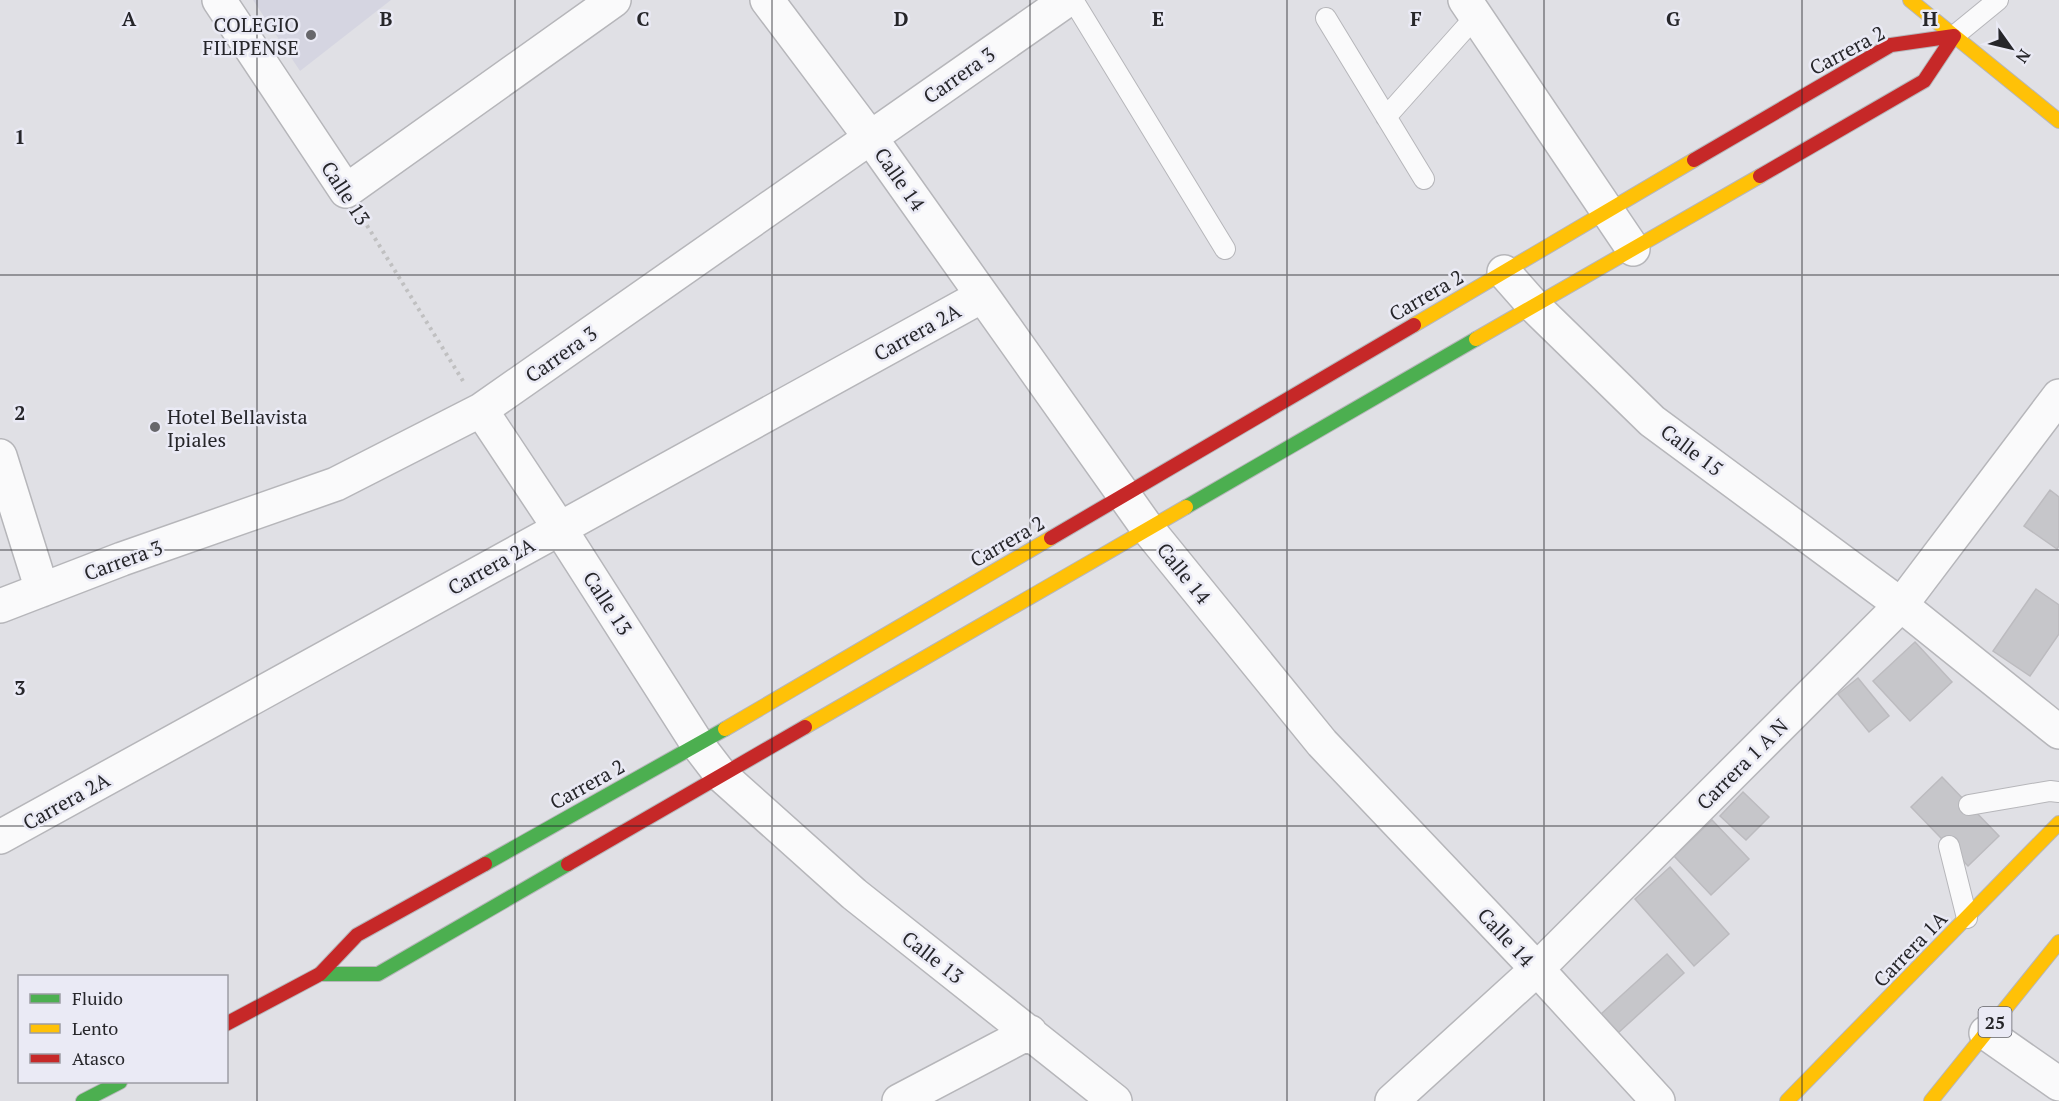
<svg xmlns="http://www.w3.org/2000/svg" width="2059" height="1101" font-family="'PT Serif',serif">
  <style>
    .built { fill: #d5d5e1 }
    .building { fill: #c6c6ca; stroke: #bcbbbf; stroke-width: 1.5 }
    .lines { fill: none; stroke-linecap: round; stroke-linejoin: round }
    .lane-casing { stroke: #b6b6ba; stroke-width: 22 }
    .street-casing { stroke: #b6b6ba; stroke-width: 36 }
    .fast-casing { stroke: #b6b6ba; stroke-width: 16 }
    .slow-casing { stroke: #b6b6ba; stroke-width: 16 }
    .jam-casing { stroke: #b6b6ba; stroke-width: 16 }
    .path { stroke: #c0c0c1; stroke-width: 4; stroke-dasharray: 3 4.5; stroke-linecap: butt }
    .lane { stroke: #fafafb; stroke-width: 20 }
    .street { stroke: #fafafb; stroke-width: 33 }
    .fast { stroke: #4caf50; stroke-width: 14 }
    .slow { stroke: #ffc107; stroke-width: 14 }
    .jam { stroke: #c62828; stroke-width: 14 }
    .grid { fill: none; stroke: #26262a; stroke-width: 1.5; stroke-opacity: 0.55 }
    .poi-dot { fill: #67676b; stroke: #eaeaf5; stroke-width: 2 }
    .labels { text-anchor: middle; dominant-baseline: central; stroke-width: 5; stroke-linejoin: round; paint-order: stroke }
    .shield { fill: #eaeaf5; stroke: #616167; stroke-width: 1.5 }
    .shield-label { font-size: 18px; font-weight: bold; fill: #26262a }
    .poi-label { font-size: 20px; fill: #26262a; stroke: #eaeaf5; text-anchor: end }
    .street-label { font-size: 20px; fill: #26262a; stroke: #eaeaf5 }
    .grid-label { font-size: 20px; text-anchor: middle; font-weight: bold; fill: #26262a; stroke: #eaeaf5; stroke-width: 5; stroke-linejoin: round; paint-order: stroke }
  </style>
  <rect width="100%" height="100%" fill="#e0e0e5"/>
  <path class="built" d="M253,0H391L300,71Z"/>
  <path class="building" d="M2050,490L2059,497V546L2057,549L2024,526Z
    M2036,589L2059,605V634L2030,676L1993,651Z
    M1915,642L1952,682L1910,721L1873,681Z
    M1858,678L1889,716L1869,732L1838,694Z
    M1942,777L1999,836L1968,866L1911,807Z
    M1743,792L1769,817L1746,840L1720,816Z
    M1712,820L1749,859L1711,895L1674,856Z
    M1670,867L1729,934L1694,966L1635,899Z
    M1667,954L1684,973L1618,1033L1601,1014Z"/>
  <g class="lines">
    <defs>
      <path id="lane" d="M1073,0L1225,249
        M1326,18L1424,179
        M1954,36L1998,0
        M1386,117L1476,16
        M1969,805L2050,791L2059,792
        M1949,846L1967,918"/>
      <path id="street" d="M219,0L346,191L614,0
        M767,0L870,137L1148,529L1322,743L1537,969L1658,1101
        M1465,0L1633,249
        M1504,272L1534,306L1652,421L1901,605L2059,732
        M481,410L560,529L698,745L721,775L854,894L1115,1101
        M0,456L42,590
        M0,606L122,559L336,484L481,410L1067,0
        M0,837L982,296
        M1986,1033L2059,1084
        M899,1101L1030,1032
        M1392,1101L1537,969L1901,605L2059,396"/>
      <path id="fast" d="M1186,507L1476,339
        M485,864L725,729
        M320,974H378L568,864
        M83,1101L120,1082"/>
      <path id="slow" d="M1910,0L2059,121
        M1414,325L1694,160
        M1476,339L1760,176
        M805,727L1186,507
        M725,729L1051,538
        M1787,1101L2059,823
        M1931,1101L2059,942"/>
      <path id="jam" d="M1694,160L1891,45L1954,36
        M1760,176L1924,81L1954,36
        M1051,538L1414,325
        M568,864L805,727
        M226,1024L320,974L357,935L485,864"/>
    </defs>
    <use href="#lane" class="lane-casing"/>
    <use href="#street" class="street-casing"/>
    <use href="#fast" class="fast-casing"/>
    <use href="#slow" class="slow-casing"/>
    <use href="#jam" class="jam-casing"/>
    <path class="path" d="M363,219L463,381"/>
    <use href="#lane" class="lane"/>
    <use href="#street" class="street"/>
    <use href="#fast" class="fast"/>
    <use href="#slow" class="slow"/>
    <use href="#jam" class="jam"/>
  </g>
  <path class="grid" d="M257,0V1101M515,0V1101M772,0V1101M1030,0V1101M1287,0V1101M1544,0V1101M1802,0V1101M0,275H2059M0,550H2059M0,826H2059"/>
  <g class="poi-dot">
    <circle cx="311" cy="35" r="6"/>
    <circle cx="155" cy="427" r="6"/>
  </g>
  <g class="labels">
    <rect class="shield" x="1978.5" y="1007" width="33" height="30" rx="4.5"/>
    <g class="shield-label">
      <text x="1995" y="1022">25</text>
    </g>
    <g class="poi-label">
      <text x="299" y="24">COLEGIO<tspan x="299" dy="23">FILIPENSE</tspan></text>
      <text x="167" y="416" text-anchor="start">Hotel Bellavista<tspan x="167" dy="23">Ipiales</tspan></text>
    </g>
    <g class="street-label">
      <text transform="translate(1847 50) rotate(-28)">Carrera 2</text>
      <text transform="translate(959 75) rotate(-35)">Carrera 3</text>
      <text transform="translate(900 179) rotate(55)">Calle 14</text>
      <text transform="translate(346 193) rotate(57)">Calle 13</text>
      <text transform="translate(1426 295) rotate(-30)">Carrera 2</text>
      <text transform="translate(917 332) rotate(-29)">Carrera 2A</text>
      <text transform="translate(561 354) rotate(-35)">Carrera 3</text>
      <text transform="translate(1692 450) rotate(37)">Calle 15</text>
      <text transform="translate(1007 541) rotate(-30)">Carrera 2</text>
      <text transform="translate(123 560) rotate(-20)">Carrera 3</text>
      <text transform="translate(491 566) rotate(-29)">Carrera 2A</text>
      <text transform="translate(1184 573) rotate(51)">Calle 14</text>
      <text transform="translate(608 603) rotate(57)">Calle 13</text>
      <text transform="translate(1742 764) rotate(-45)">Carrera 1 A N</text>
      <text transform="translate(587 784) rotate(-29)">Carrera 2</text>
      <text transform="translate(66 801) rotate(-29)">Carrera 2A</text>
      <text transform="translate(1506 937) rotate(47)">Calle 14</text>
      <text transform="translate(1910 949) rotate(-46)">Carrera 1A</text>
      <text transform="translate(933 957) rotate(38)">Calle 13</text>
    </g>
  </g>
  <g class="grid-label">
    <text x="129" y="26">A</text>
    <text x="386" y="26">B</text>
    <text x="643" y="26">C</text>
    <text x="901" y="26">D</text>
    <text x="1158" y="26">E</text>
    <text x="1416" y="26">F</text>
    <text x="1673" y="26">G</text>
    <text x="1930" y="26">H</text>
    <text x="20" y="144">1</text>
    <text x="20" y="420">2</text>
    <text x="20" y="695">3</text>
  </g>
  <rect x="18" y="975" width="210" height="108" fill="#eaeaf5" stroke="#9c9ca4" stroke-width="1.5"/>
  <rect x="30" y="994" width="30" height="9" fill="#4caf50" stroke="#9c9ca4" stroke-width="1.5"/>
  <text x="72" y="1005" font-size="18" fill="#26262a">Fluido</text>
  <rect x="30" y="1024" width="30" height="9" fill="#ffc107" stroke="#9c9ca4" stroke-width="1.5"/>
  <text x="72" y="1035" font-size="18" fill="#26262a">Lento</text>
  <rect x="30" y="1054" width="30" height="9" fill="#c62828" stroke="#9c9ca4" stroke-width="1.5"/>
  <text x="72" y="1065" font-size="18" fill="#26262a">Atasco</text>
  <g transform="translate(2011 48) rotate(124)" stroke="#eaeaf5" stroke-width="4.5" paint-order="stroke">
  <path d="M0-4.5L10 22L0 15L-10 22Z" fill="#26262a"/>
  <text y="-9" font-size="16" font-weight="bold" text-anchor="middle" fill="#26262a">N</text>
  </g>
</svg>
